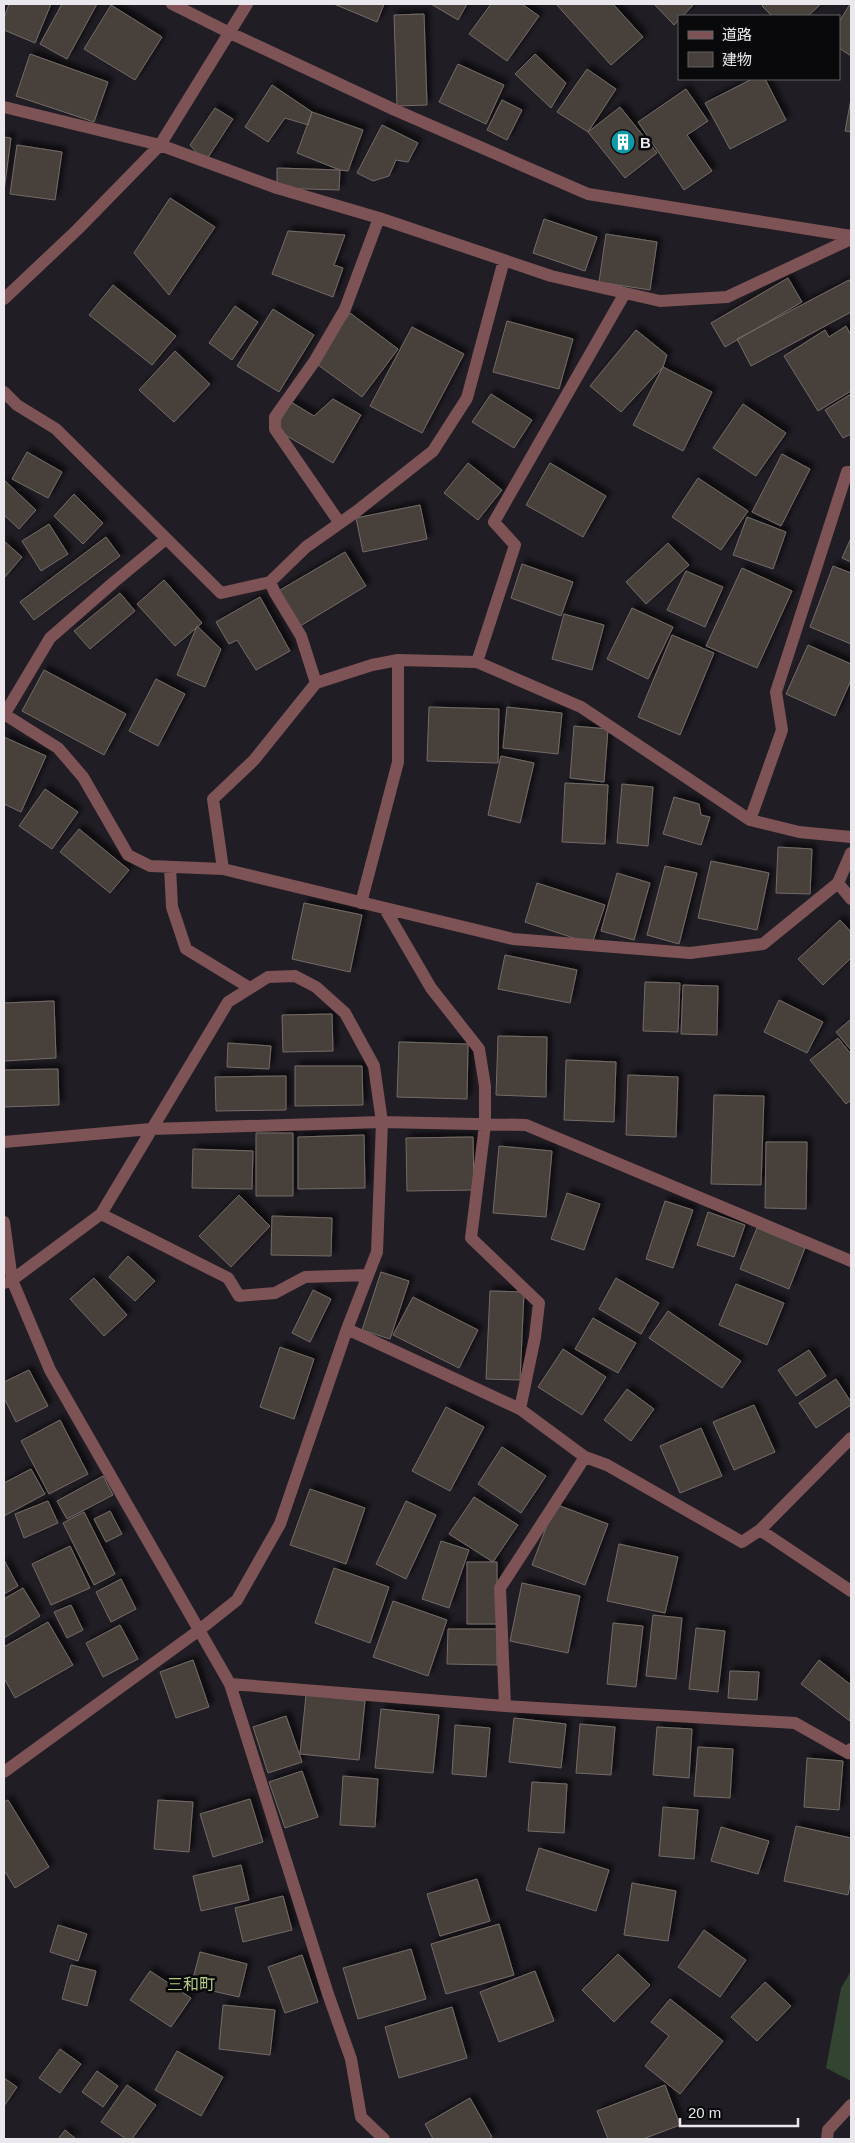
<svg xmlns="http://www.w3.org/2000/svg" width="855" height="2143" font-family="Arial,'Noto Sans JP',sans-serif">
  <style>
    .green { fill: #334531 }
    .building { fill: #473f3b; stroke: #746b67; filter: url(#shadow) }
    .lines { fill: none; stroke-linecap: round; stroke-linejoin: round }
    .minor { stroke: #7d5356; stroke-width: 12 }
    .labels { text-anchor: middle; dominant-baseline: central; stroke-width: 5; stroke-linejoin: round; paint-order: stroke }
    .poi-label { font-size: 15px; font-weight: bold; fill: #eae8ed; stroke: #09080b; text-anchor: start }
    .neighbourhood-label { font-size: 16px; fill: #b1cb82; stroke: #09080b }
  </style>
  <defs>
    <filter id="shadow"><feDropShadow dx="4.5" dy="-4.5" stdDeviation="2.5" flood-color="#0009"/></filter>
  </defs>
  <rect width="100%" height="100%" fill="#201d24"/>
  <path class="green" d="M851,1971V2081L826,2068L841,1988Z"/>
  <path class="building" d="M9,4H51L35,43L4,30V18Z
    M62,4H97L67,59L40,44Z
    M334,4H384L377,22Z
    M431,4H467L458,20Z
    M491,4H522L539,16L507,61L469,34Z
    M556,4H613L643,37L611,65Z
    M654,4H692L693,5L683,16H679V20L674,25Z
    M764,4H821L808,16H772L762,6Z
    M850,4H851V56L839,48V22Z
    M111,5L162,37L135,80L84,49Z
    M424,14L427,105L397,106L394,15Z
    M30,54L108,82L94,122L16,96Z
    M535,54L566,83L551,108L515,74Z
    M458,64L504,85L486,124L439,102Z
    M587,69L616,89L588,132L557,112Z
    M752,79H765L786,120L730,149L705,103Z
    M272,85L312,112L308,125L285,118L268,142L245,127Z
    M686,89L708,121L687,135L712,171L684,190L638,122Z
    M851,99V132L845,131Z
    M502,100L522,110L507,140L487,130Z
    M620,107L657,153L625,178L588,132Z
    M215,108L233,119L205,162L190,145Z
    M312,112L363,130L348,171L340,170L297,153Z
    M382,125L418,143L408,162L396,160L389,176L373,181L357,173Z
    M4,137L11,138L4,191Z
    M17,145L62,152L55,200L10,194Z
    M277,168L340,170L339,190L277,188Z
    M170,198L215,227L169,295L134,253Z
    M544,219L597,237L585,271L533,253Z
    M288,231L345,235L334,265L343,268L333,297L272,274Z
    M606,234L657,242L650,290L599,282Z
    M788,278L802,302L725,347L711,323Z
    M849,280L851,284V312L751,366L737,339Z
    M113,285L176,336L152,365L89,315Z
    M235,306L258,322L232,360L209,343Z
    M273,309L314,335L279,392L237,366Z
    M350,313L398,349L362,397L314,362Z
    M507,321L573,339L559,389L493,372Z
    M846,326L851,335V391L818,411L784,356L825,330L829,337Z
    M412,327L464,354L422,433L370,406Z
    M636,330L667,355L663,367L621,412L590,386Z
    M175,351L210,384L174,422L139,390Z
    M663,367L712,392L683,451L633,425Z
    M491,394L532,420L514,448L472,422Z
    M851,394V434L843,438L825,410Z
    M333,399L361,415L333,463L275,429L291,402L314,416Z
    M743,404L786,433L756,476L713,448Z
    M27,452L62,472L48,498L12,479Z
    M782,454L810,469L781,526L752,512Z
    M468,463L502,490L478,520L444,493Z
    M550,463L606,496L583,537L526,505Z
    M698,478L748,511L721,550L672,517Z
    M4,480L36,510L19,529L4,515Z
    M74,494L103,523L83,544L54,516Z
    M420,505L427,539L363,552L356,518Z
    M747,517L786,532L773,569L733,555Z
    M49,524L68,554L41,571L22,541Z
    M106,537L120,556L34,620L20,602Z
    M851,538V562L842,558Z
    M4,541L22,557L5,577L4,576Z
    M668,543L689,565L646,604L626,582Z
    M345,552L366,586L297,628L275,593Z
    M522,564L573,582L561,616L511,598Z
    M833,566L851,573V644L810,627Z
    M742,568L792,591L757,668L706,646Z
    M686,571L723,587L705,627L667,610Z
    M164,580L202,623L175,646L137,604Z
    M120,593L135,611L90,649L74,631Z
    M260,597L290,651L256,670L237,640L229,644L216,622Z
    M632,608L673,627L648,679L607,659Z
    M564,614L604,625L592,670L552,659Z
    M197,626L221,649L205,687L177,675Z
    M672,635L714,653L680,735L638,717Z
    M808,645L851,664V680L835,716L786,694Z
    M44,670L126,714L104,755L22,711Z
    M156,679L185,694L158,746L129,731Z
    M429,707L499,709L498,763L427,761Z
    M507,707L562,713L558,754L503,748Z
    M574,726L608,729L604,782L570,778Z
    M4,737L46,756L21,812L4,804Z
    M501,756L534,763L520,823L488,815Z
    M565,783L608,785L605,844L562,842Z
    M622,784L653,787L648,846L617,843Z
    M45,789L78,812L52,849L19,826Z
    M674,797L699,804L701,815L710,817L701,845L663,834Z
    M79,829L129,870L110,893L60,852Z
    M778,847L812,849L810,894L776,893Z
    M711,861L769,873L757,930L698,918Z
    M665,866L697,873L679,944L647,935Z
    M617,873L650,883L634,940L601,931Z
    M537,883L605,905L592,944L525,922Z
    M304,903L362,915L350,972L292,959Z
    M840,920L851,932V958L823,985L798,959Z
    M505,955L577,970L570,1003L498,989Z
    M645,982L680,983L678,1032L643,1031Z
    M683,985L718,986L717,1035L681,1034Z
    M779,1000L823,1022L807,1053L764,1032Z
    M54,1001L56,1058L4,1061V1003Z
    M332,1014L333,1051L283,1052L282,1015Z
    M851,1019V1050L836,1032Z
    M498,1036L547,1037L546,1097L496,1095Z
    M838,1038L851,1054V1100L846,1104L810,1060Z
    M399,1042L468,1044L467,1099L397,1097Z
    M228,1043L271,1046L269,1069L227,1067Z
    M566,1060L616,1062L614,1122L564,1120Z
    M295,1066H362L363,1105L295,1106Z
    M58,1069L59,1105L4,1107V1070Z
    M628,1075L678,1077L676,1137L626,1135Z
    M286,1076V1110L216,1111L215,1077Z
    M714,1095L764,1096L761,1185L711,1184Z
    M256,1133H293V1196H256Z
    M364,1135L365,1188L298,1189V1137Z
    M473,1137L474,1190L407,1191L406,1138Z
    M766,1142H807L806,1209L765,1208Z
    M499,1146L552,1151L546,1217L493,1213Z
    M193,1149L253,1151L252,1189L192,1188Z
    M567,1193L600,1204L584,1250L551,1239Z
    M239,1195L270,1226L231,1267L199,1236Z
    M665,1201L693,1210L673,1268L646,1259Z
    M708,1212L745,1225L734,1257L697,1245Z
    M272,1216L332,1218L331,1256L271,1255Z
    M757,1228L805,1248L789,1289L740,1269Z
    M128,1256L155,1281L135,1301L109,1277Z
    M381,1272L409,1281L390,1339L362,1330Z
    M94,1278L127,1315L104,1336L70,1299Z
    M616,1278L659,1303L641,1334L599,1309Z
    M736,1284L784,1303L767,1345L719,1325Z
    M313,1290L331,1299L310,1342L292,1333Z
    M490,1291L524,1292L520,1380L486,1379Z
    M413,1297L478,1330L459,1368L393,1335Z
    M668,1311L741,1361L722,1388L649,1338Z
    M593,1318L636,1343L618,1373L575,1349Z
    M280,1347L314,1359L294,1419L260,1407Z
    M563,1349L606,1377L582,1415L538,1387Z
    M809,1350L826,1376L796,1396L778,1370Z
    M29,1370L48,1406L16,1422L4,1398V1382Z
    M836,1379L851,1402V1405L816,1428L799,1403Z
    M627,1389L654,1409L631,1441L604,1420Z
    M754,1405L775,1452L734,1470L713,1422Z
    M446,1407L484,1427L450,1491L412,1471Z
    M60,1420L88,1474L49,1494L21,1441Z
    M701,1428L722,1476L680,1493L660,1446Z
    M502,1447L546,1476L521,1513L478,1484Z
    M31,1469L45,1494L4,1516V1483Z
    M103,1476L113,1495L67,1519L57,1501Z
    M310,1489L365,1508L346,1564L290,1545Z
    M474,1497L518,1525L493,1562L449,1534Z
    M48,1501L58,1523L24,1538L15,1514Z
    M406,1501L436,1515L406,1579L376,1564Z
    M555,1504L608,1524L585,1585L532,1565Z
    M110,1511L122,1534L106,1542L94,1519Z
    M84,1512L115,1574L94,1585L63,1523Z
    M441,1541L469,1550L449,1608L422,1599Z
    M619,1544L678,1557L665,1613L607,1601Z
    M70,1546L90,1588L51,1605L32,1564Z
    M4,1560L18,1586L4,1594Z
    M467,1562H497V1624H467Z
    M334,1568L389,1587L370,1643L315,1623Z
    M121,1579L136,1609L111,1622L96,1592Z
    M522,1583L580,1596L568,1653L510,1641Z
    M23,1588L40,1616L4,1638V1599Z
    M393,1601L447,1620L428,1676L373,1657Z
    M71,1605L83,1630L67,1638L54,1612Z
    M653,1615L682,1618L676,1679L646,1676Z
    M48,1622L73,1665L15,1698L4,1678V1647Z
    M613,1623L643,1626L636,1687L607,1684Z
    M120,1625L138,1659L103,1677L86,1643Z
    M696,1628L725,1631L718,1692L689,1689Z
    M448,1629H497V1665L447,1664Z
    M193,1660L209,1707L176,1718L160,1672Z
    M819,1660L851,1685L850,1721L801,1684Z
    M730,1671L759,1672L757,1700L728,1698Z
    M306,1695L365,1701L359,1760L300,1754Z
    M381,1709L439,1715L433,1773L375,1768Z
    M286,1716L302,1762L268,1773L253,1727Z
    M514,1718L566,1724L561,1768L509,1762Z
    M580,1724L615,1727L611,1775L576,1773Z
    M455,1725L490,1728L486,1777L452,1774Z
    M657,1727L692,1729L689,1778L653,1775Z
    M698,1747L733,1749L730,1798L694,1796Z
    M807,1758L843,1761L839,1810L804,1807Z
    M302,1771L318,1817L285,1828L269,1782Z
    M343,1776L378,1779L375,1827L340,1825Z
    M532,1782L567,1784L564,1833L528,1831Z
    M250,1799L263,1842L213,1857L200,1814Z
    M8,1800L49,1867L15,1888L4,1870V1802Z
    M158,1800L193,1802L189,1852L154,1849Z
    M663,1807L698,1810L694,1859L659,1856Z
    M796,1826L851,1838V1880L848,1895L784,1881Z
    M721,1827L769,1841L758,1874L711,1861Z
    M539,1848L609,1870L596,1911L526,1890Z
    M241,1865L249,1900L201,1911L193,1876Z
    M477,1879L490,1921L440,1936L427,1894Z
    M632,1883L676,1891L668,1941L624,1935Z
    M283,1896L292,1930L243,1942L235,1908Z
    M499,1924L514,1975L446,1994L431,1944Z
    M58,1925L87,1934L78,1961L50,1952Z
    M704,1930L746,1960L720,1997L678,1967Z
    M411,1949L426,1999L358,2019L343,1968Z
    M200,1952L247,1964L239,1997L191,1986Z
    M618,1954L650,1985L614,2022L582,1990Z
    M302,1955L318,2002L285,2013L268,1967Z
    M71,1965L96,1971L87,2006L62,1999Z
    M150,1971L191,1998L171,2027L130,2000Z
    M535,1971L554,2021L499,2042L480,1992Z
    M765,1982L791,2006L757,2041L731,2017Z
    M670,1999L723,2041L680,2094L645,2066L669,2036L651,2022Z
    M223,2005L275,2010L270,2055L219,2049Z
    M452,2007L467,2058L399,2078L385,2027Z
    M60,2049L81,2064L60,2093L39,2078Z
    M177,2051L223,2077L201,2116L155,2090Z
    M97,2071L118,2086L103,2107L82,2092Z
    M4,2078L17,2087L4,2106Z
    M127,2085L156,2105L132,2139H126L101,2122Z
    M665,2085L680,2125L643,2139H608L597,2111Z
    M470,2098L492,2137L488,2139H433L425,2124Z
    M65,2130L76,2139H58Z"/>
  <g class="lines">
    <path class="minor" d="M172,4L228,32L395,110L588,194L851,236
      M4,107L160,145L277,188L379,218L551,276L660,301L727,297L851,239
      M4,299L77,230L160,145L247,4
      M4,392L17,405L56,429L221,593L270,582L275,593L301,636L316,683L372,665L398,660L477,662L581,707L750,820L799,832L851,837
      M339,522L275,429V417L314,362L345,309L379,218
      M270,582L306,547L357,511L433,451L467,398L504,260
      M477,662L515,545L494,522L625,293
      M4,714L58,748L83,777L128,855L150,866L223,869L513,939L690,953L763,944L838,883L851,853
      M4,715L50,638L114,582L166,539
      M750,820L782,730L776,692L847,472H851
      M170,867L172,907L186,949L250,988
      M223,869L213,799L254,760L316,683
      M838,883L851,899
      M361,903L398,762V660
      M385,909L431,988L479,1049L485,1086V1125L471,1238L539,1303L535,1337L520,1409
      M4,1142L151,1129L382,1122L526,1125L851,1261
      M101,1214L228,1278L239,1296L275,1293L305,1277L368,1275
      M4,1222L12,1280L50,1370L230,1684L328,1994L351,2059L361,2117L384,2139
      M4,1283L12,1280L101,1214L228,1002L268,977L295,976L316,987L345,1013L374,1066L382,1122L377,1252L347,1329L280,1524L237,1600L198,1631L4,1772
      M347,1329L520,1409L585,1457L607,1465L742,1542L760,1530L851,1438
      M760,1530L851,1591
      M230,1684L505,1706L795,1723L848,1753L851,1749
      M505,1706L500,1588L585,1457
      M827,2139L828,2130L851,2105"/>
  </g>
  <defs>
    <symbol id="building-disc" viewBox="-11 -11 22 22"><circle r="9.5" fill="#0f9aa8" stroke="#09080b"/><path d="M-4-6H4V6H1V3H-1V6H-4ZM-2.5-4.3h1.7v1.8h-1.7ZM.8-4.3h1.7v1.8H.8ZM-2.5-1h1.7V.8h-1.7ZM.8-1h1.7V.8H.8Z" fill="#fff"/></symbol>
  </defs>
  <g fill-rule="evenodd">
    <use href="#building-disc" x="609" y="128" width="28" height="28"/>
  </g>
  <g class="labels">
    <g class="poi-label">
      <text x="640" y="142">B</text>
    </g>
    <g class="neighbourhood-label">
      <text x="191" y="1984">三和町</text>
    </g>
  </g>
  <rect width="855" height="2143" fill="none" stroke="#eae8ed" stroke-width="10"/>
  <rect x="678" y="15" width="162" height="65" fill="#09080b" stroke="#636265"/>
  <rect x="688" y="31" width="25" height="8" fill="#7d5356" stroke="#636265"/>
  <text x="722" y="40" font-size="15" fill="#eae8ed">道路</text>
  <rect x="688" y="52" width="25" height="15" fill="#473f3b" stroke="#636265"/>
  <text x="722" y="65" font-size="15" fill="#eae8ed">建物</text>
  <path d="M680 2118v8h118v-8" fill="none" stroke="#eae8ed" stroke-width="2.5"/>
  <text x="688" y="2118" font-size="15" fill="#eae8ed" stroke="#09080b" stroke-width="4" paint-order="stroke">20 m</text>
</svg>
